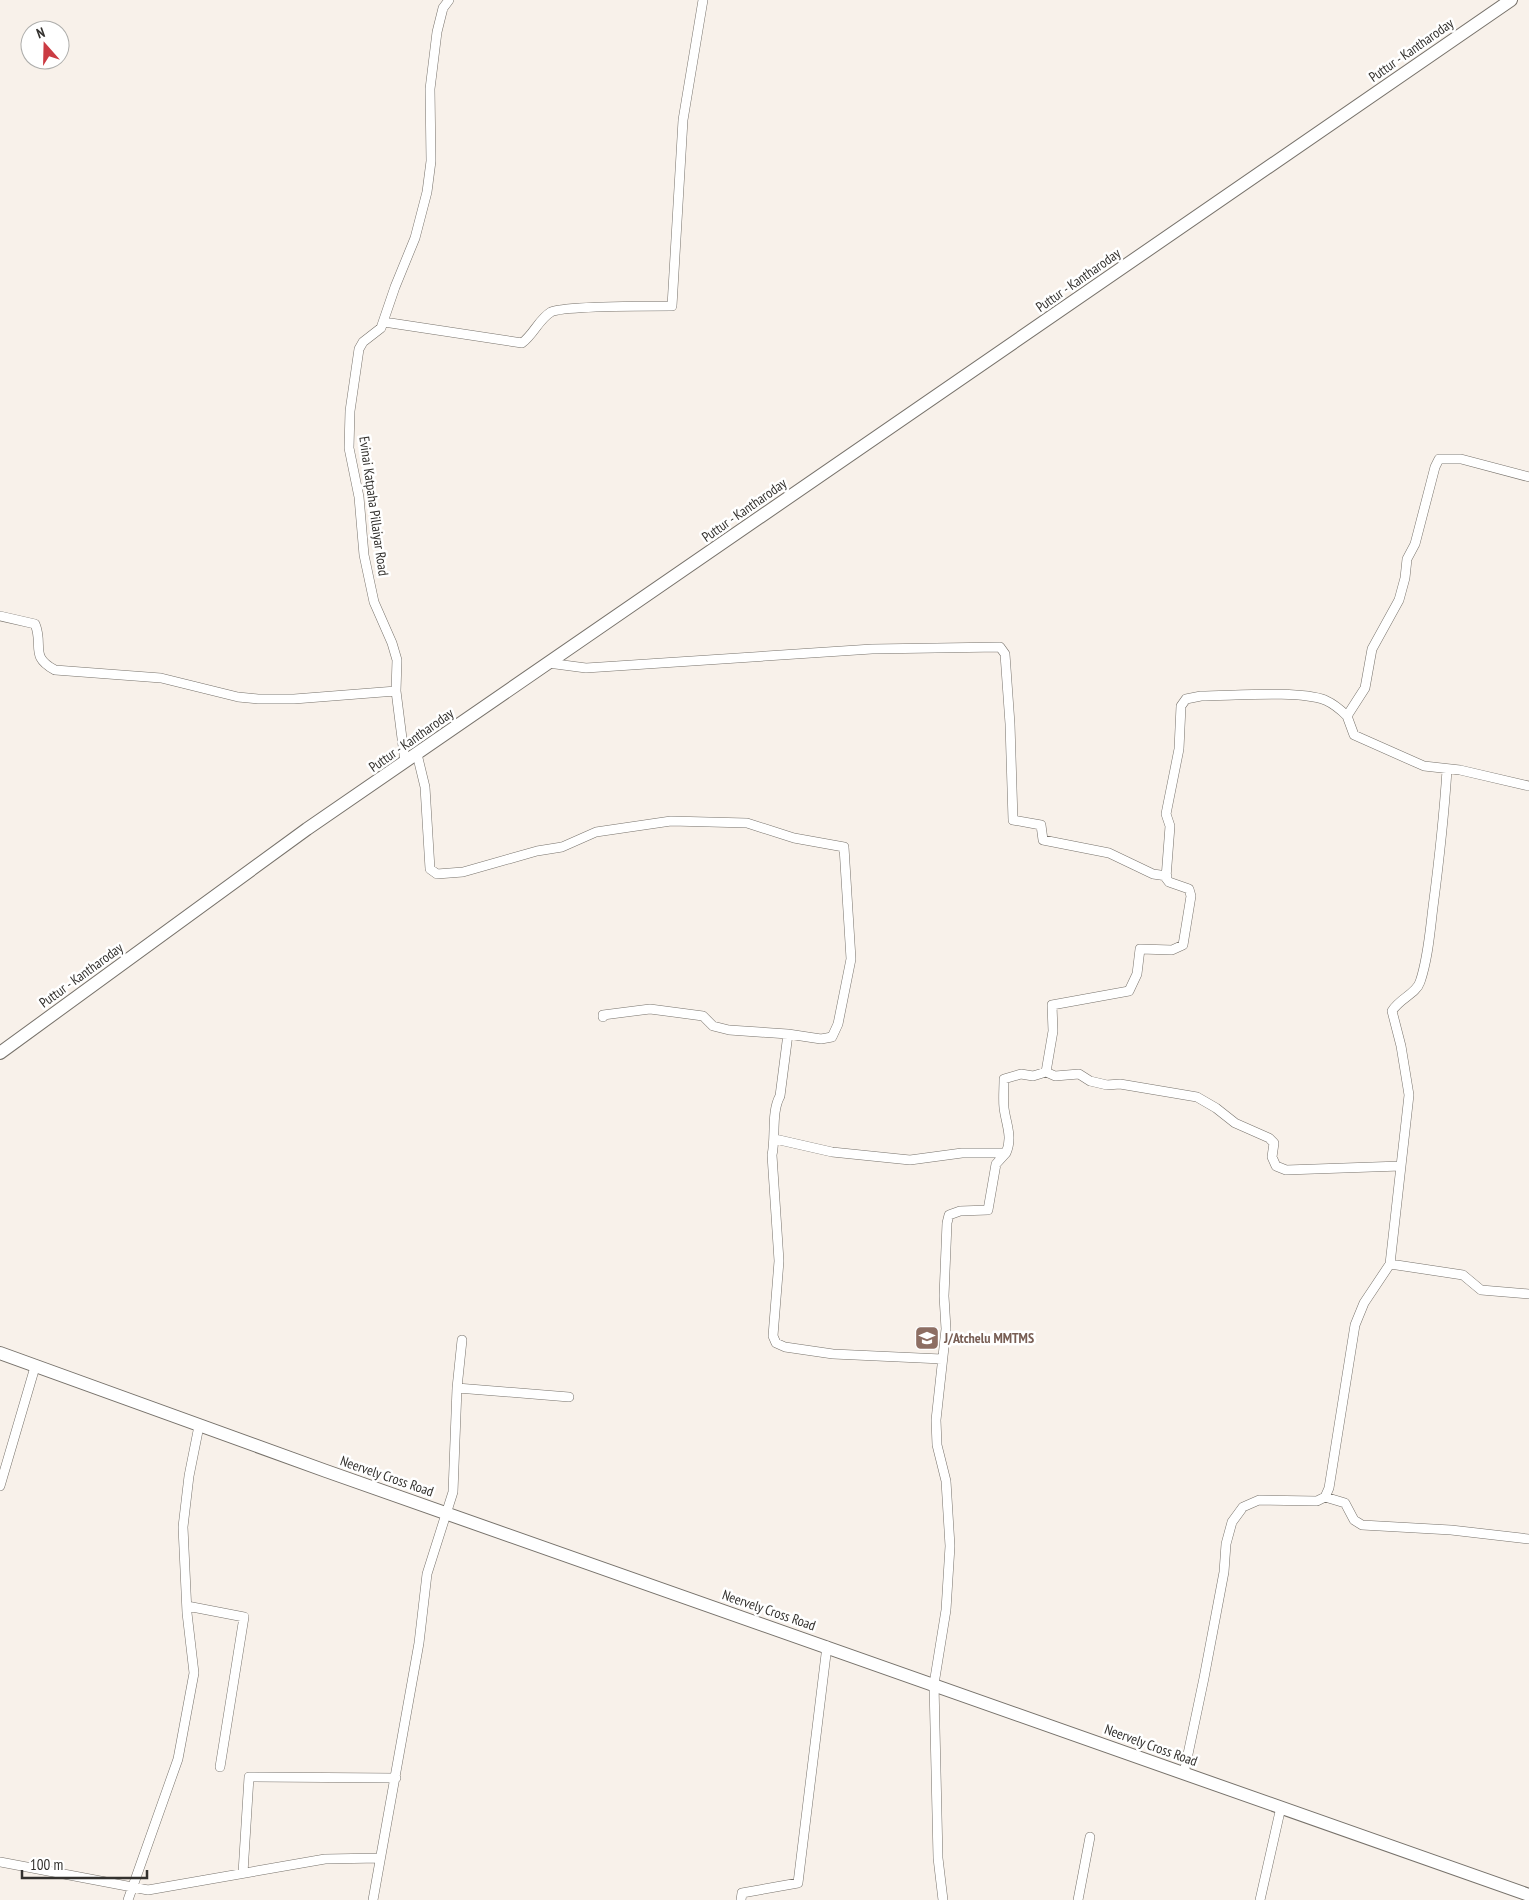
<svg xmlns="http://www.w3.org/2000/svg" width="1529" height="1900" font-family="'PT Sans Narrow',sans-serif">
  <style>
    .lines { fill: none; stroke-linecap: round; stroke-linejoin: round }
    .street-casing { stroke: #77726b; stroke-width: 10 }
    .secondary-casing { stroke: #77726b; stroke-width: 14 }
    .street { stroke: #fff; stroke-width: 9 }
    .secondary { stroke: #fff; stroke-width: 12 }
    .labels { text-anchor: middle; dominant-baseline: central; stroke-width: 5; stroke-linejoin: round; paint-order: stroke }
    .street-label { font-size: 14px; fill: #33312e; stroke: #fff }
    .education-label { font-size: 14px; font-weight: bold; fill: #785e54; stroke: #fff; text-anchor: start }
  </style>
  <rect width="100%" height="100%" fill="#f8f1ea"/>
  <g class="lines">
    <defs>
      <path id="street" d="M384,322L522,343C534,334 539,319 551,312C563,306 654,306 672,306L683,120L703,0
        M1529,477L1461,459H1439L1435,467L1415,544L1407,559L1405,578L1399,600L1372,649L1365,688L1347,716L1354,735L1424,766L1460,770L1529,786
        M0,616L35,624C44,646 29,656 55,670L161,678L238,697L258,699H294L396,691
        M548,663L586,668L872,649L1000,647L1005,654L1010,724L1013,820L1041,825L1043,840L1109,853L1153,874L1167,876
        M417,754L425,787L430,869L437,874L463,872L537,851L562,847L596,832L671,821L747,823L794,838L844,847L851,959L838,1024L832,1037L821,1039L788,1034L729,1030L713,1026L703,1016L650,1009L603,1015V1017
        M405,762L396,691L397,660L392,643L374,602L364,555L359,497L349,448L350,411L359,349L363,342L381,328L395,287L415,238L427,192L431,161L430,89L437,32L443,8L449,0
        M788,1034L780,1096C771,1112 776,1137 772,1155L779,1261L773,1336L776,1343L785,1347L833,1354L942,1359
        M1046,1072L1053,1031L1052,1005L1129,991L1137,974L1140,949L1172,950L1183,945L1191,896L1189,889L1169,882L1166,878L1170,826L1166,814L1179,749L1181,706L1186,699L1201,696C1232,696 1298,690 1325,700C1334,704 1340,709 1347,716
        M775,1139L832,1152L910,1160L962,1153H1006C1013,1137 1006,1124 1004,1108C1003,1099 1004,1089 1004,1079L1021,1074L1033,1076L1046,1072L1055,1076L1079,1074L1090,1081L1107,1085L1120,1084L1197,1097L1216,1108L1235,1123L1269,1138L1274,1143L1272,1157L1276,1166L1286,1170L1401,1166
        M1390,1264L1463,1275L1481,1290L1529,1294
        M457,1388L569,1397
        M0,1486L35,1367
        M1325,1497L1345,1503L1354,1520L1362,1525L1451,1530L1529,1539
        M187,1606L244,1617L220,1767
        M1184,1773L1204,1678L1224,1572L1226,1544L1232,1522L1243,1507L1259,1500L1317,1501L1325,1497L1329,1488L1355,1325L1364,1303L1390,1264L1401,1166L1409,1095L1401,1046L1392,1011C1400,998 1416,994 1420,982C1428,959 1430,931 1433,907C1439,861 1444,816 1447,770
        M0,1862L148,1890L325,1859L380,1858
        M243,1873L249,1777L396,1778
        M128,1900L178,1759L194,1673L187,1613L183,1527L189,1476L199,1426
        M373,1900L419,1643L427,1574L453,1492L457,1388L462,1340
        M741,1900L742,1893L798,1883L827,1646
        M943,1900L938,1858L934,1684L946,1610L950,1546L946,1481L937,1445L936,1420L946,1329L944,1296L947,1223L949,1215L960,1211L988,1210L996,1164L1006,1153
        M1078,1900L1090,1837
        M1260,1900L1281,1807"/>
      <path id="secondary" d="M0,1053L307,829L1511,0
        M0,1353L326,1471L1529,1895"/>
    </defs>
    <use href="#street" class="street-casing"/>
    <use href="#secondary" class="secondary-casing"/>
    <use href="#street" class="street"/>
    <use href="#secondary" class="secondary"/>
  </g>
  <defs>
    <symbol id="school-square" viewBox="-11 -11 22 22"><rect x="-9" y="-9" width="18" height="18" rx="4" fill="#8d6e63" stroke="#fff"/><path d="M0-5L7-2L0 1L-7-2ZM-4 1L0 2.5L4 1V4Q0 6-4 4Z" fill="#fff"/></symbol>
  </defs>
  <g fill-rule="evenodd">
    <use href="#school-square" x="913" y="1324" width="28" height="28"/>
  </g>
  <g class="labels">
    <g class="street-label">
      <text transform="translate(1411 50) rotate(-35)">Puttur - Kantharoday</text>
      <text transform="translate(1078 280) rotate(-35)">Puttur - Kantharoday</text>
      <text transform="translate(374 506) rotate(82)">Evinai Katpaha Pillaiyar Road</text>
      <text transform="translate(744 510) rotate(-35)">Puttur - Kantharoday</text>
      <text transform="translate(411 740) rotate(-35)">Puttur - Kantharoday</text>
      <text transform="translate(81 975) rotate(-36)">Puttur - Kantharoday</text>
      <text transform="translate(387 1476) rotate(19)">Neervely Cross Road</text>
      <text transform="translate(769 1610) rotate(19)">Neervely Cross Road</text>
      <text transform="translate(1151 1745) rotate(20)">Neervely Cross Road</text>
    </g>
    <g class="education-label">
      <text x="944" y="1338">J/Atchelu MMTMS</text>
    </g>
  </g>
  <g transform="translate(45 45) rotate(340)"><circle r="24" fill="#ffffff" stroke="#adadab"/>
  <path d="M0-4L9 19L0 12L-9 19Z" fill="#cb3b43"/>
  <text y="-8" font-size="14" font-weight="bold" text-anchor="middle" fill="#33312e">N</text>
  </g>
  <path d="M22 1870v8h125v-8" fill="none" stroke="#33312e" stroke-width="2.5"/>
  <text x="30" y="1870" font-size="15" fill="#33312e" stroke="#ffffff" stroke-width="4" paint-order="stroke">100 m</text>
</svg>
